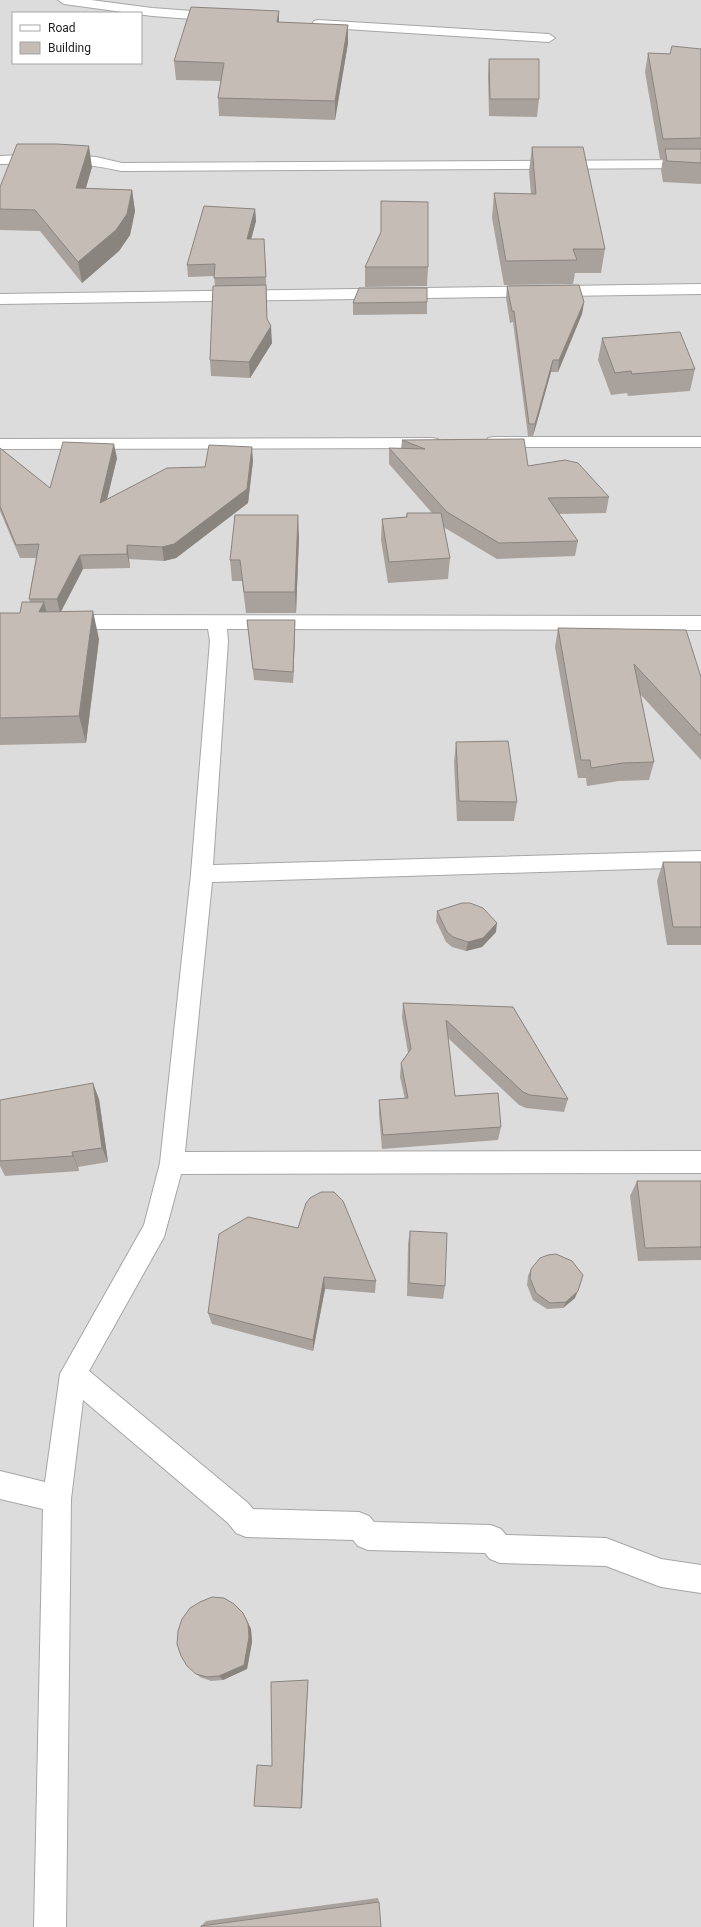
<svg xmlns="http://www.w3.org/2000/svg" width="701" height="1927" font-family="Roboto,sans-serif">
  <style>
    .residential { fill: #dddcdc; fill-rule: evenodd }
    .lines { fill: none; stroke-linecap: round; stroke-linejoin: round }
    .minor-casing { stroke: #a6a6a6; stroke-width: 2 }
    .minor { fill: #fff; fill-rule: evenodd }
    .wall { fill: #a9a29c }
    .shaded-wall { fill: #8a847f }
    .building { fill: #c5bcb5; stroke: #8a847f }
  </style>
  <rect width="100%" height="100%" fill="#f0ece6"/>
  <path class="residential" d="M0,0H701V1927H0ZM13,13H141V63H13Z"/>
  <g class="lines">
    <defs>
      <path id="minor" d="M58,0H91L152,8L219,13L225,17L219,21L152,16L64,4Z
        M318,20L549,34L555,38L549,42L314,27L312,24L314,21Z
        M45,154L96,157L122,163L701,160V168L121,171C81,161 41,163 0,164V156Z
        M701,284V294L0,304V294Z
        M494,437H701V447H494L488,446L486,442L488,438Z
        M432,438L438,439L440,443L438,447L432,448L0,449V439Z
        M66,615L701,616V630L227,629L228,641L213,865L701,851V867L212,882L185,1152L701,1151V1173L181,1174L164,1237L89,1371L248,1503L253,1509L359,1512L369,1516L374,1522L491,1525L501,1529L506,1535L606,1538L661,1559L701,1565V1593L661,1587L606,1566L500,1563L490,1559L485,1553L368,1550L358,1546L353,1540L246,1537L236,1533L228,1523L83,1400L71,1499L66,1927H34L43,1509L0,1499V1471L45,1482L60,1374L144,1225L160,1163L191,874L210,641L208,629H66L59,627L57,622L59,617Z"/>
    </defs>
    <use href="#minor" class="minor-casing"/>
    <use href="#minor" class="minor"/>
  </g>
  <path class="wall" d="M279,11V22L348,43L335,120L219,116L218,98L221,81L176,80L174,61Z
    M701,49V184L663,182L661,170L663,159H660L645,72L648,53L670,54Z
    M489,59L539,99L537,117L489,116L488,76Z
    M532,147L605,249L601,273H575L573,284L504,285L492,218L494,193L531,194L529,171Z
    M92,167L86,188L132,190L135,211L130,235L119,251L82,283L40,231L0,230V187Z
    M255,209L256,221L251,239H264L267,302V321L272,343L250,378L211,376L210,360L215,286L214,276L188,277L187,265Z
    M365,267H428L427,286L365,287Z
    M507,286L584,302L582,314L558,372H551L533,436H528L513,322L510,323L506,298Z
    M427,302V314L353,315V303Z
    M602,338L695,369L690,391L628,396L627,393L611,395L598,360Z
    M402,440L528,466L609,497L606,513L559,514L578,541L575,556L497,559L445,528L444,527L450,558L448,579L388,583L381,540L382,519L406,517L407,513H432L389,464V448L401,449Z
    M0,448L50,488L117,458L107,499L205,467L253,461L248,503L176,558L164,561L129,559L130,568L83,569L61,612L99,639L86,743L0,745V613H20L30,602L29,599L36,558H20L0,511Z
    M299,537L296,613H246L242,581H232L230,560Z
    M247,620H295V632L293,683L254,680Z
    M558,628L701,677V760L640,694L654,762L649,780L619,781L587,786L586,778H578L555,647Z
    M456,742L517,802L514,821H457L454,762Z
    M663,862H701V945H667L657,881Z
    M437,911L496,932L482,947L466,951L452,947L446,942L436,921Z
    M403,1003L513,1007L568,1099L564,1112L526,1108L519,1105L448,1038L455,1096L501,1127L498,1140L382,1149L379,1114V1100L405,1099L400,1077L401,1063L408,1053L402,1017Z
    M99,1099L108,1162L78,1167L79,1171L5,1176L0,1166V1100Z
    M637,1181H701V1260L638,1261L630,1196Z
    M248,1217L376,1281L375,1293L325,1289L313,1351L212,1324L208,1313Z
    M410,1231L445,1286L443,1299L407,1296L408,1244Z
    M531,1269L575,1298L563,1308L547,1309L533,1300L527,1285L528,1276Z
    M246,1618L251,1629L252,1642L247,1669L223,1680L211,1681L200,1677L187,1666Z
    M378,1898L379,1902L201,1926L206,1921Z"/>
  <path class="shaded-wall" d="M279,11V29L277,22Z
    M348,25V43L335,120V101Z
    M89,146L92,167L80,208L76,188Z
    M132,190L135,211L130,235L119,251L82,283L78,262Z
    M255,209L256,221L248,251L247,239Z
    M266,285L267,302V332L271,326L272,343L250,378L249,362L267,319Z
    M584,302L582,314L558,372L559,360Z
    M553,360L551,372L533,436L535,424Z
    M114,444L117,458L103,516L100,503Z
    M252,447L253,461L248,503L176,558L164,561L162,547Z
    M298,515L299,537L296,613L295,592Z
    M127,545L129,559L130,568L127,554Z
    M80,555L83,569L60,613L57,599Z
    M44,602L51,630L39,612Z
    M93,611L99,639L86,743L79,716Z
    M295,620V632L293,683V672Z
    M497,923L496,932L482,947L466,951L468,942Z
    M93,1083L99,1099L108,1162L102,1148Z
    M72,1152L78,1167L79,1171L73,1156Z
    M324,1277L325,1289L313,1351V1340Z
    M578,1291L575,1298L563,1308L566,1302Z
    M243,1613L251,1629L252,1642L247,1669L223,1680L219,1676Z
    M308,1680V1682L302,1808H301Z"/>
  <path class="building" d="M191,7L279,11L277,22L348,25L335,101L218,98L224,63L174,61Z
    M672,46L701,49V138L663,139L648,53L670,54Z
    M489,59H539V99H490Z
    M17,144H57L89,146L76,188L132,190L127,214L116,230L78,262L35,210L0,209V187Z
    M532,147H583L605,249H573L577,260L506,261L494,193L536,194Z
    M665,149H701V163L667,161Z
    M381,201L428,202V267H365L381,232Z
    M204,206L255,209L247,239H264L266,277L214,278L215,264L187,265Z
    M266,285L267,319L271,326L249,362L210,360L213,286Z
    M579,285L584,302L559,360H553L535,424H529L514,311H512L507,286Z
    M359,288H427V302L353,303Z
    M680,332L695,369L632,374L631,371L615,373L602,338Z
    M524,439L528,466L565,460L578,463L609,497L548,498L578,541L499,543L447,512L389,448L425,449L402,440Z
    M63,442L114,444L100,503L167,468L205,467L209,445L252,447L247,489L174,544L162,547L127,545V554L80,555L57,599H29L39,544L16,545L0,506V448L50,488Z
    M407,513H441L450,558L389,562L382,519L407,517Z
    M235,515H298L295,592H244L240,560H230Z
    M22,602H44L39,612L93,611L79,716L0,718V613H20Z
    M247,620H295L293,672L253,669Z
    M558,628L686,630L701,677V736L634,664L654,762L623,763L591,768L590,760H581Z
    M508,741L517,802L459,801L456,742Z
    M663,862H701V927H673Z
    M462,903H470L483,908L497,923L483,938L468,942L453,937L447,932L437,911Z
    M403,1003L513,1007L568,1099L530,1095L523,1092L446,1020L455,1096L498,1093L501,1127L383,1135L379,1100L408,1098L401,1063L411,1049Z
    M93,1083L102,1148L72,1152L73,1156L0,1161V1100Z
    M637,1181H701V1247L645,1248Z
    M321,1192H334L343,1201L376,1281L324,1277L313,1340L208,1313L219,1234L248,1217L298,1228L306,1203L310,1198Z
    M410,1231L447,1233L445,1286L409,1283Z
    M556,1254L572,1261L583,1275L578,1291L566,1302L550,1303L536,1293L530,1278L531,1269L540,1258L548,1255Z
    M212,1597L224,1598L234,1604L243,1613L248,1624L249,1637L244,1665L219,1676L207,1677L196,1674L187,1666L181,1656L177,1644L178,1631L182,1619L190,1608L200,1602Z
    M308,1680L301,1808L254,1806L257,1765L272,1766L271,1682Z
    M379,1902L381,1927H201V1926Z"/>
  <rect x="12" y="12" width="130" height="52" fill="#ffffff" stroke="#a5a5a5"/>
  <rect x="20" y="25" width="20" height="6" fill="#ffffff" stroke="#a5a5a5"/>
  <text x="48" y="32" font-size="12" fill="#1f1f1f">Road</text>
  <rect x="20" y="42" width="20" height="12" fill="#c5bcb5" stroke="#a5a5a5"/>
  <text x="48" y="52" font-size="12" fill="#1f1f1f">Building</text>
</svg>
